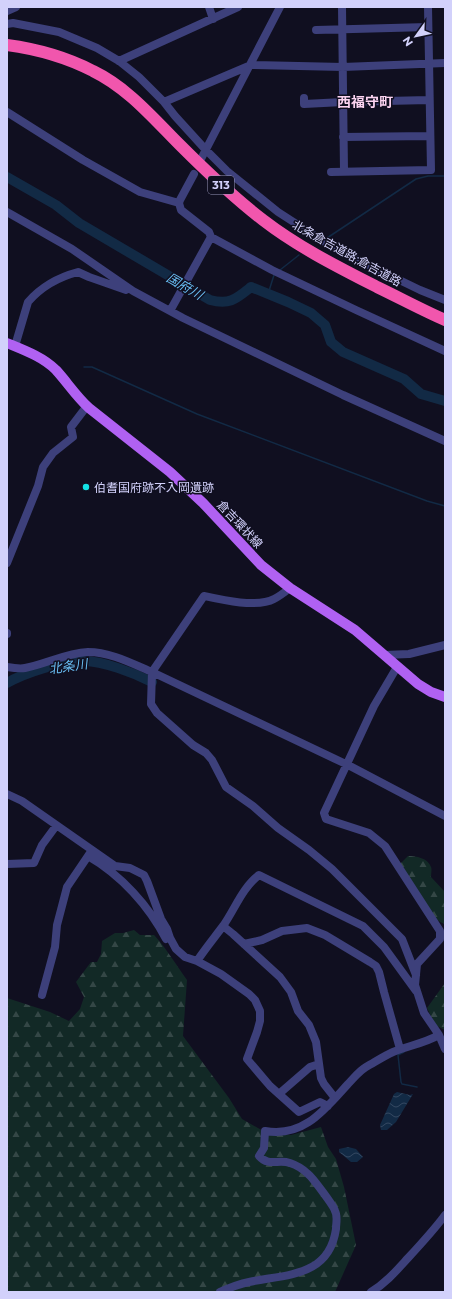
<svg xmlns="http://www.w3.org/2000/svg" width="452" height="1299" font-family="Montserrat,'Noto Sans JP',sans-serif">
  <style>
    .forest { fill: url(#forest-firs) }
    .water { fill: url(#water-waves) }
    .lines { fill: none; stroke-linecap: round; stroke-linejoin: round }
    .stream { stroke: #122a45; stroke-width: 1.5 }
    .river { stroke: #122a45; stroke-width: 10 }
    .minor { stroke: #3d407b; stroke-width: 8 }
    .major { stroke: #b061f2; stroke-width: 10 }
    .highway { stroke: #f156ad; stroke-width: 12 }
    .poi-dot { fill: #13e1e5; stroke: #100f20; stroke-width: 1.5 }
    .labels { text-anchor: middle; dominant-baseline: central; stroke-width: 3; stroke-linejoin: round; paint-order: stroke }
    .shield { fill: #100f20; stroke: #9897b9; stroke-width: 1 }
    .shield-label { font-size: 11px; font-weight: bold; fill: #d2d1fb }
    .street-label { font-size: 12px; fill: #d2d1fb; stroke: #100f20 }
    .poi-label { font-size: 12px; fill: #d2d1fb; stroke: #100f20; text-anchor: start }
    .water-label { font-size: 13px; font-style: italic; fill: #68bdf2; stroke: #100f20 }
    .quarter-label { font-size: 14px; font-weight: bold; fill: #fbd3f0; stroke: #100f20 }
  </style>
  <defs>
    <pattern id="forest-firs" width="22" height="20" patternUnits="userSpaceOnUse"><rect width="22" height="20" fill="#122926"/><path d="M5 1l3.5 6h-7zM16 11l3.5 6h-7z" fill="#344746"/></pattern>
    <pattern id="water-waves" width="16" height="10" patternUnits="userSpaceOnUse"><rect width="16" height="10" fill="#122a45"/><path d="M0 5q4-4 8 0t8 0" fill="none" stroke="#344861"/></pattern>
  </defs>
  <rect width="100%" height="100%" fill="#100f20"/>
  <path class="forest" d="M408,856C416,856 428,858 431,867C432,869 431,874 431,877L445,892V924C428,919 407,881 398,866Z
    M134,930L140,935H154C167,949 176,965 187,980L183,1036L229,1098L242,1119L265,1132L291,1135L321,1127L328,1147L336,1159L344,1187L356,1245L335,1292H7V998L50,1012L69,1021L80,1009L84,997L76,982L91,962H97L101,954L102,941L115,933H123Z
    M445,983V1030L435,1025L427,1008Z"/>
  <path class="water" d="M397,1092L410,1095L413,1094L396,1122L387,1130H381L380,1125L394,1094Z
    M348,1147L356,1149L363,1157L357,1162H351L339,1152V1149Z"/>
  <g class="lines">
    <path class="stream" d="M327,238L416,179L428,176H445
      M280,270L299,255
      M268,294L274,275
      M84,367H92L197,414L427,501L445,506
      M404,1052L398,1055L401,1082L402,1084L417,1087"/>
    <path class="river" d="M7,177L56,205L79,223L210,300C230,305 236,299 251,287L288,302L311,313L325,325L331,342L343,352L404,379L421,394L445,401
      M7,683C24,673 64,660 84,661C103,661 134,673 152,682"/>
    <path class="minor" d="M209,7L213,19
      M342,7L344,171
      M7,11L16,7
      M7,24L13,23L59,32L97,48L119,61L139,77L164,102L175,116L205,149L227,171L278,212L323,241L356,259L420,290L445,300
      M316,30L428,27
      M119,61L238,7
      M304,98V104L343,102L429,100
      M164,102L251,65L343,67L445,63
      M7,112L83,160L140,192L179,203
      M343,137L430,136
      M201,159L280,7
      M331,172L431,170L428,7
      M194,174L180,200L179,203L181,210L209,232L211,237L272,270L356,310L445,351
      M7,212L72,249L133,291L183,318L343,395L445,441
      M170,311L211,237
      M15,346L28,302C41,287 59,277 78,272L89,277L126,290
      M7,563L38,486L43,467L53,453L73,437L71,427L87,406
      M290,588C285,592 280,596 274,599C257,608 222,600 204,596L152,672L151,704L157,713L193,745L206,753L212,760L226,787L253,806L278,828L309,850L332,869L402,939L416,975
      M7,633V634
      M385,655L409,654L445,645
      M7,667C13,668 20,669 25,668C46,664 66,653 88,652C110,652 131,663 152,672L348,765L445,816
      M397,667L374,706L324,813L326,819L369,833L385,846L440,931V939L417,964L415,985L424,1013L439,1035L445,1049
      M7,794L22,801L115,866L130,868L144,875L147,881L161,919L167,929L170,938L176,949L185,957L197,961L221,974L249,994L255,1000L260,1011V1021L257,1032L247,1059L270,1086L299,1112L320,1102L328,1106
      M90,853L88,856C121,875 149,906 166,939
      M7,864L34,863L42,845L56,826
      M223,926L233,934L280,977L291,992L298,1011L309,1025L316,1042L321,1078L324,1084L335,1098
      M244,944L262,940L282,931L307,928L325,935L370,962L376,966L379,972L384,992L400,1049
      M197,961C205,949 214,938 223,926C235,909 242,888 259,875L363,926L384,947L416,991
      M42,995L55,947L57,925L67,887L88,856
      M280,1093L310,1067L319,1064
      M220,1292C229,1288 239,1284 249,1282C287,1274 329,1277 336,1229C336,1223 338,1216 335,1211C334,1206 312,1177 308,1174C304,1170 296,1165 290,1163C278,1159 269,1167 259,1156L264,1148L265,1131C304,1138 325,1109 348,1084C354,1078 359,1071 366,1067C375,1062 384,1056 393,1052C408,1046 425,1043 439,1035
      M371,1292C386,1283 397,1270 408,1258C421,1244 434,1230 445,1215"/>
    <path class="major" d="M7,343C24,350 43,357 56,370C67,382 76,396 89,408L170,472L203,503L261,565L290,588L355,630L418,684L431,692L445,697"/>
    <path class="highway" d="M7,45C37,49 66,57 93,71C128,88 153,118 180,145C206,171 233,197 263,220C298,247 338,267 377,287C400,298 422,310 445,320"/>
  </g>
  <circle class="poi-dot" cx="86" cy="487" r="4"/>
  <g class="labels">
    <rect class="shield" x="208" y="176" width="26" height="18" rx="3"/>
    <g class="shield-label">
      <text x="221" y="185">313</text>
    </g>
    <g class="street-label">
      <text transform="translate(347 253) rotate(29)">北条倉吉道路;倉吉道路</text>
      <text transform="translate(240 524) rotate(47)">倉吉環状線</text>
    </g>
    <g class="poi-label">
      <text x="94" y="487">伯耆国府跡不入岡遺跡</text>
    </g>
    <g class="water-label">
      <text transform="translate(185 286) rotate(30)">国府川</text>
      <text transform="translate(68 666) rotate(-8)">北条川</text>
    </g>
    <g class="quarter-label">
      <text x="365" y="102">西福守町</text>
    </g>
  </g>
  <rect width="452" height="1299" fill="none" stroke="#d2d1fb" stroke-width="16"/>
  <g transform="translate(416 36) rotate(237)" stroke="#100f20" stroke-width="3" paint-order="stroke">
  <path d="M0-3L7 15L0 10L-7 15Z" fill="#d2d1fb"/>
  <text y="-6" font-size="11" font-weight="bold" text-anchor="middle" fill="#d2d1fb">N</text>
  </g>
</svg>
